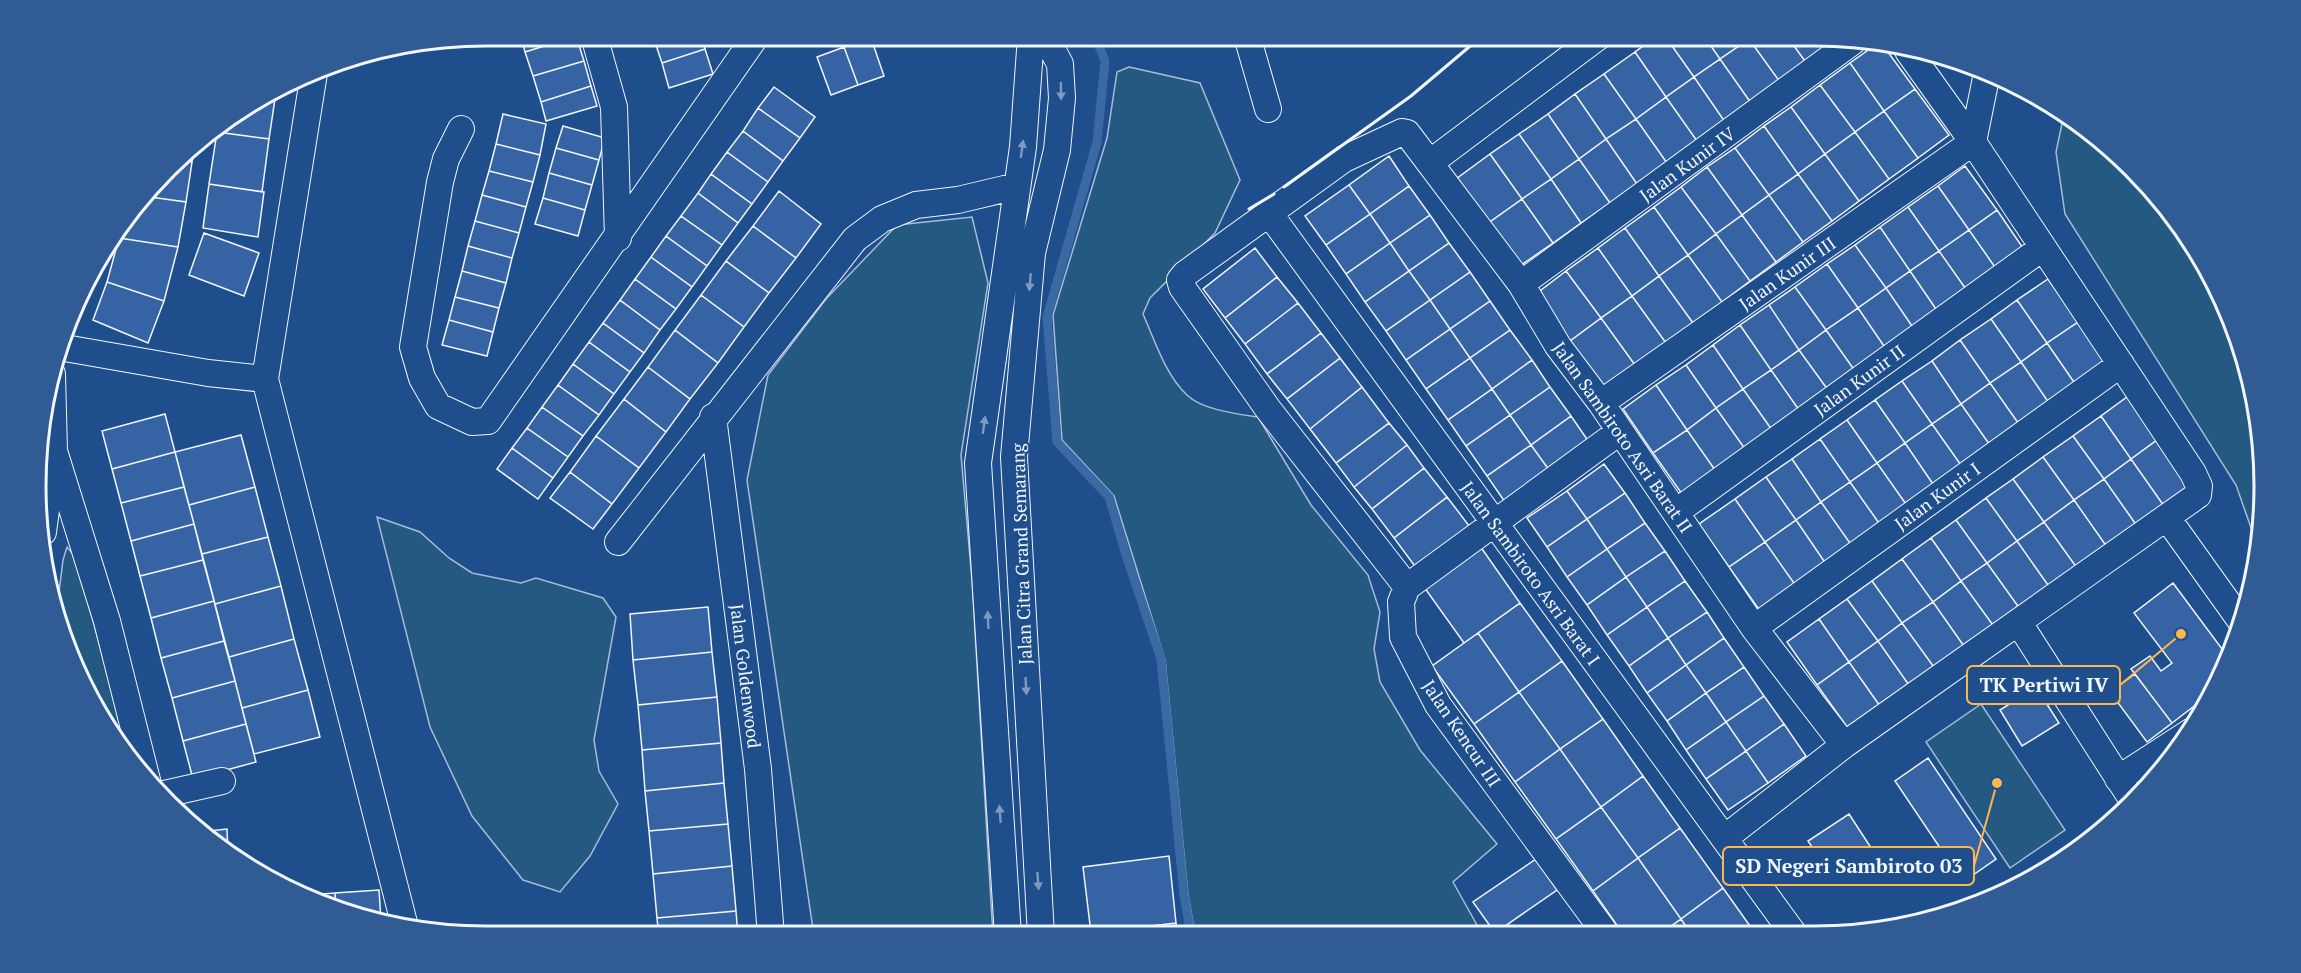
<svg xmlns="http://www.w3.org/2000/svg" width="2301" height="973" font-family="'PT Serif',serif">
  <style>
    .green { fill: #245a82; stroke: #a8bbd7; stroke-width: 1.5 }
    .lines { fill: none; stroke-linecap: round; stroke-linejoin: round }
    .stream { stroke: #3b69a3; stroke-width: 9 }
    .building { fill: #3563a3; stroke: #f2f6ff; stroke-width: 1.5 }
    .street-casing { stroke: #f2f6ff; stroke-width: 28 }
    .street { stroke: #1f4e8c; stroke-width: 26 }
    .wall { stroke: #f2f6ff; stroke-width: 3 }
    .oneway { fill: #7e9ac0 }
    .labels { text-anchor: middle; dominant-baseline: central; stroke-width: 4.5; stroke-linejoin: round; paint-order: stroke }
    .street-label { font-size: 18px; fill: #f2f6ff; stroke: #1f4e8c }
    .rim { fill: none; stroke: #f2f6ff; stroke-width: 3 }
    .leader { fill: none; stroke: #ffb74d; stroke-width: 2 }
    .callout-dot { fill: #ffb74d; stroke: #1f4e8c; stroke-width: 2 }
    .callout { fill: #1f4e8c; stroke: #ffb74d; stroke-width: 2 }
    .callout-label { font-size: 20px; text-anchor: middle; font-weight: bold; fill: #f2f6ff }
  </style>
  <rect width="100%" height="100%" fill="#1f4e8c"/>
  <path class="green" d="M1129,67L1200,83L1240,180L1215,233L1150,298L1143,314C1155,341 1165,374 1187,395C1202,410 1238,414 1258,417L1311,505L1368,575L1380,612L1374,649L1380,682L1420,750L1497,844L1453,882L1482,934L1195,935L1188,895L1165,660L1114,496L1062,440L1053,315L1107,138L1117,72Z
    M2064,114L2111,148L2172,212L2218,287L2250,370L2264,457L2261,545L2254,576L2247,565L2256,542L2236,485L2065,214L2056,152Z
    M972,217L988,283L961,455L972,580L993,936H814L747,480L768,375L826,299L897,225Z
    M377,517L420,532L449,558L472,573L521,583L536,578L603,598L616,617L594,740L599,771L618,804L590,856L560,892L523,880L472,816L430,727Z
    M67,547L77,559L129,758L97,712L57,608L63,560Z
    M1981,704L2065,830L2010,868L1926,742Z"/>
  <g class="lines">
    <path class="stream" d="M1095,36L1105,61L1097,142L1047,317L1057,442L1109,497L1126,555L1161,659L1184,895L1191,935"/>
  </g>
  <path class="building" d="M521,36H576L525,52Z
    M576,36L584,61L533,76L525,52Z
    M663,36H701L705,49L662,63L654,39Z
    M1657,36H1665L1694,77L1666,97L1635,52Z
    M1665,36H1704L1720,59L1694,77Z
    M1704,36H1747L1749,39L1720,59Z
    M1753,36H1787L1807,64L1780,82L1749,39Z
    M1787,36L1829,38L1834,45L1807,64Z
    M871,38L884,76L858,85L844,47Z
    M1749,39L1780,82L1751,103L1720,59Z
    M1874,46L1885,48L1915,89L1884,111L1850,63Z
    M844,47L858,85L831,95L817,57Z
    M705,49L713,74L669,88L662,63Z
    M1635,52L1666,97L1636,119L1604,74Z
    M1720,59L1751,103L1725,122L1694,77Z
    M584,61L591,86L541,102L533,76Z
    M1850,63L1884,111L1855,132L1820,85Z
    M1604,74L1636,119L1606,139L1575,94Z
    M1694,77L1725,122L1697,141L1666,97Z
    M1820,85L1855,132L1825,154L1791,107Z
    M591,86L597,106L546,121L541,102Z
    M774,87L815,117L800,138L758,108Z
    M1915,89L1949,135L1918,158L1884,111Z
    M272,92H276L269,139L217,132L218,128Z
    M1575,94L1606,139L1579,159L1548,114Z
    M1666,97L1697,141L1667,163L1636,119Z
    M1791,107L1825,154L1798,174L1764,126Z
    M758,108L800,138L783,161L743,131Z
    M1884,111L1918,158L1889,179L1855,132Z
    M503,114L546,124L540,155L496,144Z
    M1548,114L1579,159L1551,179L1519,134Z
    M1636,119L1667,163L1637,184L1606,139Z
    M563,126L605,138L599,160L556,148Z
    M1764,126L1798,174L1769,195L1735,148Z
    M743,131L783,161L768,182L727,152Z
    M217,132L269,139L262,192L209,184Z
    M1855,132L1889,179L1859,201L1825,154Z
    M1519,134L1551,179L1522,199L1490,154Z
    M1606,139L1637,184L1610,203L1579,159Z
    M196,143L192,162L180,160L190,148Z
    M496,144L540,155L533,182L489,171Z
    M556,148L599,160L592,185L549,173Z
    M1735,148L1769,195L1742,215L1707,167Z
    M727,152L768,182L752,204L711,174Z
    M1490,154L1522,199L1487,224L1456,179Z
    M1825,154L1859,201L1832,221L1798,174Z
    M1389,156L1409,186L1370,214L1349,185Z
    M1579,159L1610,203L1581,223L1551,179Z
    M180,160L192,162L186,202L150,197Z
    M1965,166L1997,210L1969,230L1938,186Z
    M1707,167L1742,215L1716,234L1681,187Z
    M489,171L533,182L526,207L482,195Z
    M549,173L592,185L585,210L543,198Z
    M711,174L752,204L738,223L698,193Z
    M1798,174L1832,221L1803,242L1769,195Z
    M1551,179L1581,223L1553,243L1522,199Z
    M209,184L264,192L258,237L203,228Z
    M1349,185L1370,214L1326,245L1305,216Z
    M1409,186L1430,215L1390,243L1370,214Z
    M1938,186L1969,230L1939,251L1908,207Z
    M1681,187L1716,234L1688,255L1654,207Z
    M779,191L821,224L796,258L753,226Z
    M698,193L738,223L722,245L681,216Z
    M482,195L526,207L519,233L475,221Z
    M1769,195L1803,242L1776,262L1742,215Z
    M150,197L186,202L178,247L119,238Z
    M543,198L585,210L578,236L535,224Z
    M1522,199L1553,243L1517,268L1487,224Z
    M1654,207L1688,255L1659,276L1625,228Z
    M1908,207L1939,251L1910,271L1880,227Z
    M1997,210L2025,251L1997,270L1969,230Z
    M1370,214L1390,243L1346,274L1326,245Z
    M1430,215L1449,243L1409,271L1390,243Z
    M1742,215L1776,262L1750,281L1716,234Z
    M681,216L722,245L707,266L666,236Z
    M475,221L519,233L512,258L468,246Z
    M753,226L796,258L769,293L726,261Z
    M1880,227L1910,271L1886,288L1855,245Z
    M1625,228L1659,276L1632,296L1598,248Z
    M1969,230L1997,270L1968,292L1939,251Z
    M204,233L259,253L244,296L189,275Z
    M1716,234L1750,281L1722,302L1688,255Z
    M666,236L707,266L692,287L651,257Z
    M119,238L178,247L164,301L107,282Z
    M1390,243L1409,271L1365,302L1346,274Z
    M1449,243L1470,272L1430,300L1409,271Z
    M1855,245L1886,288L1858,308L1827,264Z
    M468,246L512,258L506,283L462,271Z
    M1255,248L1277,277L1225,318L1203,289Z
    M1598,248L1632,296L1601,318L1566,271Z
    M1939,251L1968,292L1938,312L1910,271Z
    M1688,255L1722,302L1693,323L1659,276Z
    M651,257L692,287L676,309L635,279Z
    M726,261L769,293L744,327L701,295Z
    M1827,264L1858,308L1826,330L1795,287Z
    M462,271L506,283L499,308L455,297Z
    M1409,271L1430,300L1386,331L1365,302Z
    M1566,271L1601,318L1570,341L1536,294Z
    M1910,271L1938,312L1914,329L1886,288Z
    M1470,272L1490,301L1450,329L1430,300Z
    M1659,276L1693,323L1666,343L1632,296Z
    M1277,277L1298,303L1245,344L1225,318Z
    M635,279L676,309L660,330L620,300Z
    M2048,279L2078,322L2047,343L2017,300Z
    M107,282L164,301L148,343L93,320Z
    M1795,287L1826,330L1799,350L1769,305Z
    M1886,288L1914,329L1886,349L1858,308Z
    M701,295L744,327L718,363L675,330Z
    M1632,296L1666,343L1635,365L1601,318Z
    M455,297L499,308L493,332L449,320Z
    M620,300L660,330L644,353L603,323Z
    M1430,300L1450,329L1406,360L1386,331Z
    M2017,300L2047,343L2021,362L1991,319Z
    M1490,301L1510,330L1470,358L1450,329Z
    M1298,303L1321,333L1267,374L1245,344Z
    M1769,305L1799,350L1771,370L1740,325Z
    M1858,308L1886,349L1855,371L1826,330Z
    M1601,318L1635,365L1604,388L1570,341Z
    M1991,319L2021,362L1990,383L1960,340Z
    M449,320L493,332L487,356L442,345Z
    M2078,322L2109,366L2078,388L2047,343Z
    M603,323L644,353L630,372L589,342Z
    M1740,325L1771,370L1743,389L1713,345Z
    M1450,329L1470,358L1426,389L1406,360Z
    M675,330L718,363L690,399L648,367Z
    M1510,330L1532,360L1492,389L1470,358Z
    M1826,330L1855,371L1828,390L1799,350Z
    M1321,333L1340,358L1287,399L1267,374Z
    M1960,340L1990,383L1961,404L1932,361Z
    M589,342L630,372L614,394L573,364Z
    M2047,343L2078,388L2051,406L2021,362Z
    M1713,345L1743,389L1716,408L1686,365Z
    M1799,350L1828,390L1799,410L1771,370Z
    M1340,358L1362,387L1310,429L1287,399Z
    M1470,358L1492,389L1448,420L1426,389Z
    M1532,360L1550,387L1510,415L1492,389Z
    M1932,361L1961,404L1932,424L1902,381Z
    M2021,362L2051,406L2021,427L1990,383Z
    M573,364L614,394L599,415L558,385Z
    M1686,365L1716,408L1687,430L1656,385Z
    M648,367L690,399L666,432L624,399Z
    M1771,370L1799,410L1772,430L1743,389Z
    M1902,381L1932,424L1905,443L1875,400Z
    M1990,383L2021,427L1992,448L1961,404Z
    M558,385L599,415L583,436L542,407Z
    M1656,385L1687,430L1653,453L1623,409Z
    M1362,387L1389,423L1336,463L1310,429Z
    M1550,387L1571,416L1531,445L1510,415Z
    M1492,389L1510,415L1466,446L1448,420Z
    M1743,389L1772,430L1745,449L1716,408Z
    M2131,394L2161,437L2131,459L2101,416Z
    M624,399L666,432L639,468L596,436Z
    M1875,400L1905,443L1877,463L1847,420Z
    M1961,404L1992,448L1963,468L1932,424Z
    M542,407L583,436L568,457L527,428Z
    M1716,408L1745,449L1715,470L1687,430Z
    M165,414L175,452L112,469L102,431Z
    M1510,415L1531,445L1487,476L1466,446Z
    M1571,416L1591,445L1552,474L1531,445Z
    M2101,416L2131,459L2104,479L2073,436Z
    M1847,420L1877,463L1850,482L1820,439Z
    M1389,423L1407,445L1354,487L1336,463Z
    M1932,424L1963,468L1935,487L1905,443Z
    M527,428L568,457L553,478L512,448Z
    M1687,430L1715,470L1682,494L1653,453Z
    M241,435L255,487L189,505L175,452Z
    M596,436L639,468L612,504L570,472Z
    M2073,436L2104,479L2074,500L2043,457Z
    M2161,437L2195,484L2164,506L2131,459Z
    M1820,439L1850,482L1821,502L1792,459Z
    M1905,443L1935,487L1908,507L1877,463Z
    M1407,445L1424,468L1372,509L1354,487Z
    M1531,445L1552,474L1507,505L1487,476Z
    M512,448L553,478L538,499L497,469Z
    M175,452L184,487L121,503L112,469Z
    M2043,457L2074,500L2044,522L2013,479Z
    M1792,459L1821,502L1796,520L1766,477Z
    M2131,459L2164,506L2137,526L2104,479Z
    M1877,463L1908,507L1881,526L1850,482Z
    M1604,464L1625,493L1587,519L1567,491Z
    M1424,468L1447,497L1394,538L1372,509Z
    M570,472L612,504L593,529L550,498Z
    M1766,477L1796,520L1765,542L1735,499Z
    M2013,479L2044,522L2017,541L1986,498Z
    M2104,479L2137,526L2107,547L2074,500Z
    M1850,482L1881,526L1852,546L1821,502Z
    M184,487L194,524L131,541L121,503Z
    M255,487L268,537L202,554L189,505Z
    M1567,491L1587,519L1547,547L1527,518Z
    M1625,493L1645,523L1607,549L1587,519Z
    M1447,497L1470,527L1417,569L1394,538Z
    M1986,498L2017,541L1987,563L1956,520Z
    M1735,499L1765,542L1729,567L1699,524Z
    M2074,500L2107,547L2077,568L2044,522Z
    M1821,502L1852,546L1826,564L1796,520Z
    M1587,519L1607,549L1567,577L1547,547Z
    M1796,520L1826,564L1796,586L1765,542Z
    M1956,520L1987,563L1961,581L1931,538Z
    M2044,522L2077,568L2050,588L2017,541Z
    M1645,523L1665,551L1626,577L1607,549Z
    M194,524L203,560L140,576L131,541Z
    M268,537L281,586L215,604L202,554Z
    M1931,538L1961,581L1933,602L1902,559Z
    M2017,541L2050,588L2020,609L1987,563Z
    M1765,542L1796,586L1760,611L1729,567Z
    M1480,546L1520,603L1464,643L1424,587Z
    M1607,549L1626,577L1587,605L1567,577Z
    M1665,551L1685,581L1647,607L1626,577Z
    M1902,559L1933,602L1902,623L1872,581Z
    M203,560L214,601L151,618L140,576Z
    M1987,563L2020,609L1995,628L1961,581Z
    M1626,577L1647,607L1607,635L1587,605Z
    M1685,581L1707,612L1668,638L1647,607Z
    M1872,581L1902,623L1878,641L1847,599Z
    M1961,581L1995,628L1966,649L1933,602Z
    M2173,583L2228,657L2210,694L2172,723L2131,669L2150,656L2161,671L2172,663L2134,613Z
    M281,586L294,639L229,657L215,604Z
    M1847,599L1878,641L1849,662L1819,619Z
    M214,601L224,641L161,658L151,618Z
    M1933,602L1966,649L1936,670L1902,623Z
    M1520,603L1562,661L1519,692L1478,633Z
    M708,607L712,652L633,660L630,614Z
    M1647,607L1668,638L1629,666L1607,635Z
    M1707,612L1724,638L1686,665L1668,638Z
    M1819,619L1849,662L1817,685L1787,642Z
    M1902,623L1936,670L1911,688L1878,641Z
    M1478,633L1519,692L1474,724L1432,666Z
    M1668,638L1686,665L1647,693L1629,666Z
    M1724,638L1744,667L1706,693L1686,665Z
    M294,639L308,690L242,708L229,657Z
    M224,641L235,681L172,698L161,658Z
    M1878,641L1911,688L1882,709L1849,662Z
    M712,652L717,697L638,705L633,660Z
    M1562,661L1603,719L1560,749L1519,692Z
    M1849,662L1882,709L1850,731L1817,685Z
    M1686,665L1706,693L1667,721L1647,693Z
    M1744,667L1764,696L1726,722L1706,693Z
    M2135,674L2172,723L2147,742L2110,692Z
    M235,681L246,724L183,741L172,698Z
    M2036,687L2059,723L2022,746L2000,710Z
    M308,690L320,737L254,754L242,708Z
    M1519,692L1560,749L1515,782L1474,724Z
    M1706,693L1726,722L1686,750L1667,721Z
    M1764,696L1784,724L1746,751L1726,722Z
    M717,697L721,743L642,750L638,705Z
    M1603,719L1643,776L1601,807L1560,749Z
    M1726,722L1746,751L1706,779L1686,750Z
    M246,724L256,762L193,779L183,741Z
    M1784,724L1806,756L1768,783L1746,751Z
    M721,743L724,783L645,791L642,750Z
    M1560,749L1601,807L1556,839L1515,782Z
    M1746,751L1768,783L1728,810L1706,779Z
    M1928,758L1996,859L1963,882L1895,781Z
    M1643,776L1680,828L1638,858L1601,807Z
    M724,783L728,824L649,831L645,791Z
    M1601,807L1638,858L1593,891L1556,839Z
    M1849,814L1877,857L1836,884L1808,841Z
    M728,824L732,866L653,874L649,831Z
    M1680,828L1723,888L1681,919L1638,858Z
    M227,829L228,853L212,844L199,832Z
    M1169,856L1176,923L1091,933L1083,867Z
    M1638,858L1681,919L1660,934H1623L1593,891Z
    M1536,859L1557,890L1495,933L1473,902Z
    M732,866L736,911L657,918L653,874Z
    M1723,888L1755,933L1691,934L1681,919Z
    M379,890L381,920L336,910L335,893Z
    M335,893L336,910L308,895Z
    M736,911L738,936L659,937L657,918Z
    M1681,919L1691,934H1660Z
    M1176,923L1178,935H1091V933Z"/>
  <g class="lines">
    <defs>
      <path id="street" d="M594,36L614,107L618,238
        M1247,36L1268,109
        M314,73L265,379L404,923
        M461,129L446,159L440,182L413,347L422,378L438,406L472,422L488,421L756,36
        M1431,162L1599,36
        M1269,213L1793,933
        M1521,284L1852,42
        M59,347L208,373L265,379
        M1601,403L1973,142L1987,73
        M713,417L758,769L771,936
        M54,451L107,621L148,784
        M1676,512L2042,248
        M2168,519L2243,624
        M43,532L54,451L52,374
        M618,542L855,239L882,219L916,205L958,200L1017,186
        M1407,587L1268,409L1182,287L1180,280L1185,274L1344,159L1402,132L1407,133L1521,284L1558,346L1601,403L1754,628L1844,745
        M2019,623L2133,801
        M1754,628L2121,364
        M2118,779L2192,731
        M160,795L222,781
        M1726,837L1844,745L2198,495L2199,486L2193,473L1973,142L1908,51
        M1606,934L1438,705L1403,637L1401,602L1407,587L1619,432
        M1041,935L1014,457L1032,253L1057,150L1062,98L1060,64L1045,36
        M1008,936L978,463L1023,147L1031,36"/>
    </defs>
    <use href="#street" class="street-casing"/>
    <use href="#street" class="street"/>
    <path class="wall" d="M1284,187L1411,96L1482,36
      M1249,209L1274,194"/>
  </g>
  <defs><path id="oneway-solid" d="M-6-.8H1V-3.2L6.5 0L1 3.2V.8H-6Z" transform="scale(1.5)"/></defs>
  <g class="oneway">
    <use href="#oneway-solid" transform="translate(1061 91) rotate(89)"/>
    <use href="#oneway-solid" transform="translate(1022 149) rotate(-82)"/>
    <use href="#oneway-solid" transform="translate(1030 282) rotate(95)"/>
    <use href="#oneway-solid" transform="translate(984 425) rotate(-82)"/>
    <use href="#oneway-solid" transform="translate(988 620) rotate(-93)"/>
    <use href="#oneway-solid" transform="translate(1026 686) rotate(87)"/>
    <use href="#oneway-solid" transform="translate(1000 814) rotate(-94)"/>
    <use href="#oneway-solid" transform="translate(1038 881) rotate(86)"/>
  </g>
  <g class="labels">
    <g class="street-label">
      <text transform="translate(1687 164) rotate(-36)">Jalan Kunir IV</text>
      <text transform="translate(1787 273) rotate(-35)">Jalan Kunir III</text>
      <text transform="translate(1859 380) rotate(-36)">Jalan Kunir II</text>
      <text transform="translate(1623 437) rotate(55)">Jalan Sambiroto Asri Barat II</text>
      <text transform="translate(1937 496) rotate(-36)">Jalan Kunir I</text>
      <text transform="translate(1021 554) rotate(-92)">Jalan Citra Grand Semarang</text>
      <text transform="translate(1531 573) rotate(54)">Jalan Sambiroto Asri Barat I</text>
      <text transform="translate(746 676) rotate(83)">Jalan Goldenwood</text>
      <text transform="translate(1462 733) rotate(56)">Jalan Kencur III</text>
    </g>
  </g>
  <path d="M0 0H2301V973H0ZM486 46H1814A440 440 0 0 1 2254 486V486A440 440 0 0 1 1814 926H486A440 440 0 0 1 46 486V486A440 440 0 0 1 486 46Z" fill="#305b95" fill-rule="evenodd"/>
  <path class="rim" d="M486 46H1814A440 440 0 0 1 2254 486V486A440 440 0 0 1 1814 926H486A440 440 0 0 1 46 486V486A440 440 0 0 1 486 46Z"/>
  <path class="leader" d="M2181 634L2120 685M1997 783L1974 866"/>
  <g class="callout-dot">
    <circle cx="2181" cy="634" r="6"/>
    <circle cx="1997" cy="783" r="6"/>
  </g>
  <g class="callout">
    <rect x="1967" y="666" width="153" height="38" rx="6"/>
    <rect x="1723" y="847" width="251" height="38" rx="6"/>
  </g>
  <g class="callout-label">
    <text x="2044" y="692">TK Pertiwi IV</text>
    <text x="1849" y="873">SD Negeri Sambiroto 03</text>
  </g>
</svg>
